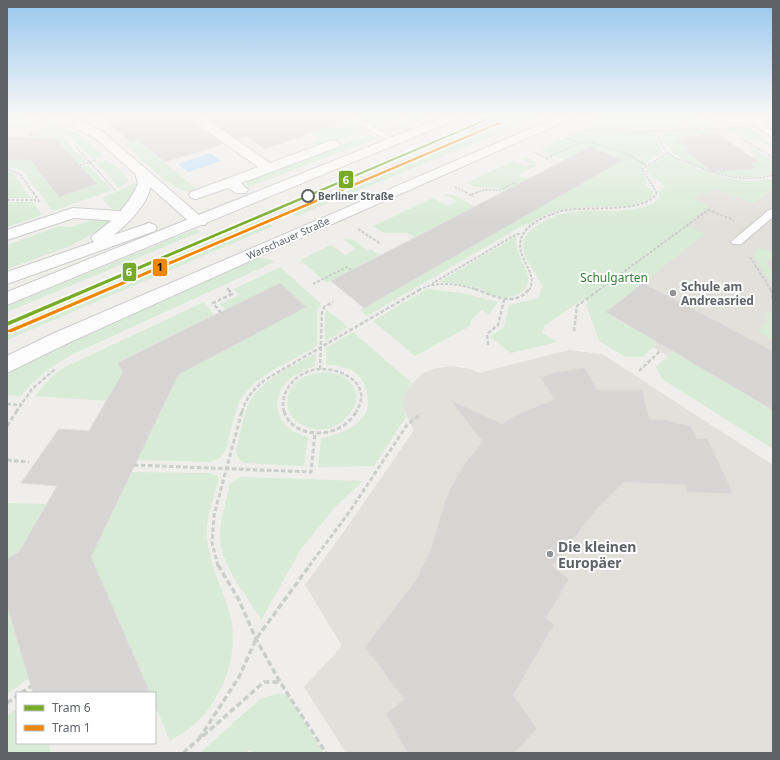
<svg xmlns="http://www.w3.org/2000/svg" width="780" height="760" font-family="'Noto Sans',sans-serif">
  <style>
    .education { fill: #e2e0da }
    .green { fill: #d8ebd6 }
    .water { fill: #bfe0f9 }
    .building { fill: #d6d5d3; stroke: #deddd9 }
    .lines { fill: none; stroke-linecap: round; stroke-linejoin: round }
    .service-casing { stroke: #cbcccc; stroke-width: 2 }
    .pedestrian-casing { stroke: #cbcccc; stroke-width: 2 }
    .minor-casing { stroke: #cbcccc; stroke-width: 2 }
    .tertiary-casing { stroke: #cbcccc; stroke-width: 2 }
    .path-far4 { stroke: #cacfcc; stroke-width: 1.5; stroke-dasharray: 2.5 1; stroke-linecap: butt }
    .path-far3 { stroke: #cacfcc; stroke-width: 2; stroke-dasharray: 3 1.5; stroke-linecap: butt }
    .path-far2 { stroke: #cacfcc; stroke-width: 2.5; stroke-dasharray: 4 2; stroke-linecap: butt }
    .path-far1 { stroke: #cacfcc; stroke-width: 3; stroke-dasharray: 4.5 2.5; stroke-linecap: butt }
    .path { stroke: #cacfcc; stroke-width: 3.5; stroke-dasharray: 6 3; stroke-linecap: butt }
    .service { fill: #fdfcfc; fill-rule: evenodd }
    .pedestrian { fill: #fdfcfc; fill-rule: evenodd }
    .minor { fill: #fdfcfc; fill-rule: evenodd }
    .tertiary { fill: #fdfcfc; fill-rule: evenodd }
    .tram-1-casing { stroke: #fff; stroke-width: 3 }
    .tram-2-casing { stroke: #fff; stroke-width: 3 }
    .tram-1 { fill: #78ac28; fill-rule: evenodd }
    .tram-2 { fill: #f18700; fill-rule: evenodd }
    .stop-dot { fill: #fff; stroke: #5f6368; stroke-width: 2 }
    .poi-dot { fill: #919496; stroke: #fff; stroke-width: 1.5 }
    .labels { text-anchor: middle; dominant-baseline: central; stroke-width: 4; stroke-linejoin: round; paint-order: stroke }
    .far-stop-label { font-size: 10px; font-weight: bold; fill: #5f6368; stroke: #fff; text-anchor: start }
    .far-street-label { font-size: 10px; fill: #5f6368; stroke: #fff }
    .park-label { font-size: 12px; fill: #348238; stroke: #fff }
    .poi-label { font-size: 12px; font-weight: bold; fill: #5f6368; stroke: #fff; text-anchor: start }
    .near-poi-label { font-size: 14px; font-weight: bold; fill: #5f6368; stroke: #fff; text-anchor: start }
    .line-badge { stroke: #fff; stroke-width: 1.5 }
    .badge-label { font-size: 11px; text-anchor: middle; font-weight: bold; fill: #fff }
    .pale-badge-label { font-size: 11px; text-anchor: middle; font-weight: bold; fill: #111 }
  </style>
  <rect width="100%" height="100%" fill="#efeeea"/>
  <path class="education" d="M708,185L755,202L773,188V409L673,351L668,356L652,347L657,342L563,287Z
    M569,350L602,354L773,465V753H346L304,687L342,646L305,585L350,523L414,430L402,406L405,391L423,373L437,368L452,366L471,369L479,373Z"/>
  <path class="green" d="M335,116H340L366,130L324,145H307L321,140L310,133L329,127L334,129L349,124Z
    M356,116H405L376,126Z
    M420,116H433L394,131L383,130Z
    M508,116H541L296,216L291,212Z
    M614,116H671L685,127L583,130Z
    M678,116L717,124V129L691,127Z
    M7,118L40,121L30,128L7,127Z
    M51,123L80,135L101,153L102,157L93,159L67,134L37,133Z
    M725,125L748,127L773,146V149L755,138L748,139L736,131H728L725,129Z
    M697,130L717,133L695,137L692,135L679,136L683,140L678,141L689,149L684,150C699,161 718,160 733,170L756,168L750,163L758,162L750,157L756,156L750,152L754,151L750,147L773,160V173C764,176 755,178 746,177C721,177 663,162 663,132Z
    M655,132V136L662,151L640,169L646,179L645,185L653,191L652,196C625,219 565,193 529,225L527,223L367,316L360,310L623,160L590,147L565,160L540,149L577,133Z
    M371,134L375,139L248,187L247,177L265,173Z
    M34,136L61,137L86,161L78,164L23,144Z
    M138,140L199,191C177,199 141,158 125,144Z
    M668,156C678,158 687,165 697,168C720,178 748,185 773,178V188L754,203L714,189L706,194L702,192L693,199L709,206L701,212L681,204L701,213L685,225L705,234L606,312L658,342L643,357H626L599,341L586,304L589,302L583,299L543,327L544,329L541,332L557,342L511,353L490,337L504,327L509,305L539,298L542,286C537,273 525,262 523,248C522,239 528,232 534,228C544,220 558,214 570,212C594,208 647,218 660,196L658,191H662L665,187C659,179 651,178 645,171L653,164Z
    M526,157L534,161L536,166L520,174V176L528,179L504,191C490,184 481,191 466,183L513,161L526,167L532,164L520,158Z
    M7,160H31L59,197L97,184L81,167L88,165L112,190L53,211L22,170L7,167Z
    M106,160C114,164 124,172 129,181L119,188L96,163Z
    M7,171L13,173L30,198H7Z
    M137,182L136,191L127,208L112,209L102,198Z
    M443,194L454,195L475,207L415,237L407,233H384L373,226L433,198L447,206L457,201Z
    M7,202H32L42,215L7,227Z
    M95,219L107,220L110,224L72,245L7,269V245L60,226L72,227Z
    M263,219L273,226L7,340V328Z
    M196,229L200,232L7,312V306Z
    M517,236C513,253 526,262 528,277C530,295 508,300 494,296C489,295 486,290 481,289C468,285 453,283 439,282Z
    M343,239L354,240L368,251L371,249L380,256L327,283L300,260L331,245L345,255L356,249Z
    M760,248L773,252V255L766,262L773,275V285L754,257V253Z
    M258,258L270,259L274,262L71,355C52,366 35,378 21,396L7,395V375L28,362Z
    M280,267L321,304L317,310V346C292,361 257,374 241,399C233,413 231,433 226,449C222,457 219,460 210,462L137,460L178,375L306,307L280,283L226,310L220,304L239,295L234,289Z
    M427,289L462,293L498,302L489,314L482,310L471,320L470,326L415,356L373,321Z
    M204,302L215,316L117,363L123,372L107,401L35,396L53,375L65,367Z
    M327,310L348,327L325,342V312Z
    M773,310V340L758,332L768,320L765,318L767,313Z
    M353,332L412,383C402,394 401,402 406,417L374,466L318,467L321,438C337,435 358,428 366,413C369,407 368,400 367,394C364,372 346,365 326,365V348Z
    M673,351L773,409V449L662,379L656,367Z
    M316,353L315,366C304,370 294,374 286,383C266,405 283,432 308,437L304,466L244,463C234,458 236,449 239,439C242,427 244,412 250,401C261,380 295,365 316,353Z
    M325,372C387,378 344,448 302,425C281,414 283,387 304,377C310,374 318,373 325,372Z
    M132,472L209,473L218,476V481C213,500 205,520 207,540C210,568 225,592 231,619C238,653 225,691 202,717C194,726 181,734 170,741L155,705V693H150L91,557Z
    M240,477L363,481L335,507L301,549L261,620C247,595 222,568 220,538C219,525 227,498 230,484Z
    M7,503L46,504L19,552L7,559Z
    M7,605L29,678L7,694Z
    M276,694L288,695L323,753H252L250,750L246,753H200L260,699Z
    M17,709V743H48L51,753H7V716Z"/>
  <path class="water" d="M210,153L221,161L188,172L178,164Z"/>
  <path class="building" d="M101,116H192L198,126L223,144L165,162L138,140L131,142Z
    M209,116H343L348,120L265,149L246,136L238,139L212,121Z
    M717,133L759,162L750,163L757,168L714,172L683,150L689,149L677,141L683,140L678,137Z
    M7,137L56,139L97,184L59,197L31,160H7Z
    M590,147L623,160L364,308L331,281Z
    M280,283L306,307L178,375L91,557L150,693H33L7,605V559L19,552L57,486L21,483L59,429L89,431L123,372L117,363Z
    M643,283L773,351V410L606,312Z
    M585,368L597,390H642L649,419L665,420L691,426L696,438L708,439L733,494L687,492L685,485L624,482L596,510L552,566L569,579L546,618L554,625L513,695L537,729L514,753H408L386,714L404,699L365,647L416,580L430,551L446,499L455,480L468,459L483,442L450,400L502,424L514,416L555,399L540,377L556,372Z"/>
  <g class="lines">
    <defs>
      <path id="service" d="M344,116H354L399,141L395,144L392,143Z
        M750,118H756L773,131V138L750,122Z
        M773,209V217L741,244H733L731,242L733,240L769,210Z"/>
      <path id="pedestrian" d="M193,116H207L211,122L270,163L330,141L334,140L340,144L338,147L241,183L248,190L246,193H236L228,188L196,199L191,198L189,195L191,192L258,167L199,125L198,121Z
        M73,208L119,211L124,213L127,216L124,219L119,221L74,218L7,240V230Z"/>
      <path id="minor" d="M43,116H63L82,121L103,132L207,222L205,225H193L95,138L74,127L45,118Z
        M560,116H577L305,236L66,344L7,373V356L52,334Z
        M705,116H773V121C760,122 713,125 705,116Z"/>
      <path id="tertiary" d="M445,116H462L460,118L7,305V292Z
        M142,169L147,170C162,191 130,222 114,235L149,223L155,225L157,228L155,231L7,284V272L94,242L91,238L93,235C113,221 128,206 138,184L135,173L137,170Z"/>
    </defs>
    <use href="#service" class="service-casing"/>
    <use href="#pedestrian" class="pedestrian-casing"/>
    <use href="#minor" class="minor-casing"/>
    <use href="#tertiary" class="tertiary-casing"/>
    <path class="path-far4" d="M675,116L690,128
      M311,117L314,116
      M589,125L608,116
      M698,129L658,131C659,138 661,145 666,151C671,157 679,159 687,162C715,175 743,183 773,175
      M583,131H658
      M32,132L30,134L42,135
      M469,132L503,116
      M565,138L579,143L587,142L604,146L625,153L646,165
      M741,138L773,158
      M76,147L116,191
      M533,152L548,159
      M547,158L579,143
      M80,165L96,160
      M7,169L20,174L33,193
      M455,187L467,193
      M328,193L441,145
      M475,193L484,190H500L514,183L518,184
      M657,193L642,169L668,153"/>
    <path class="path-far3" d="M33,192L40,203
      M465,192L474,197
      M471,195L478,192
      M7,200H36
      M276,216L331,192
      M358,229L381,244
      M750,257L771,290
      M313,284L347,267L352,270
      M433,285V283L517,234H521
      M227,288L229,290
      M419,290C436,280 460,284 478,290
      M529,290C541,271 507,253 526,230C536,219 552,213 567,210C588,206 647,214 657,192
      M599,290L708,210L734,220"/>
    <path class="path-far2" d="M475,289C492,295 515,308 529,289
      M771,289L773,301
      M221,313L213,303L232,294L228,289
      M574,331L577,306L600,289
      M488,345L487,334L498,325L504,300
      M320,369L322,312L324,307L333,302
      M639,371L660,351
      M7,404L22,405
      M16,412L32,389L55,369
      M242,412C246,397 255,387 268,378L421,289
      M284,412C278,391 299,369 321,369C345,369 373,386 356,412"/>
    <path class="path-far1" d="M284,411C290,433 320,438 339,428C346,425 352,418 357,411
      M7,426L17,411
      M7,460L29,462
      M134,465L311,472L315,433
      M218,566L212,543L214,515L242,411
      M309,566L350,511L407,425L421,414"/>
    <path class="path" d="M218,565L239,600L256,639L280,682L326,753
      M21,693L31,686
      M7,703L17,696
      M203,736L264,682H279
      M199,739L239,677L256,639L310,565
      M183,753L199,739"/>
    <use href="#service" class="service"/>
    <use href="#pedestrian" class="pedestrian"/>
    <use href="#minor" class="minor"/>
    <use href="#tertiary" class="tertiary"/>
    <defs>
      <path id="tram-1" d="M493,116H497L7,326V322Z"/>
      <path id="tram-2" d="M499,122L502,123L12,332H8L7,331L8,330Z"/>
    </defs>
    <use href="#tram-1" class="tram-1-casing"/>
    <use href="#tram-2" class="tram-2-casing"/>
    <use href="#tram-1" class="tram-1"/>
    <use href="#tram-2" class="tram-2"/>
  </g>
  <linearGradient id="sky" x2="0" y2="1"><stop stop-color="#97c6ef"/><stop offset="0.52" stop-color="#f8f7f6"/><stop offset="1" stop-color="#f8f7f6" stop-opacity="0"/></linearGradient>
  <rect width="780" height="223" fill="url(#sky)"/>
  <circle class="stop-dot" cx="308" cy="196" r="6"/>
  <g class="poi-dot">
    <circle cx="673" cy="293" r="4"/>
    <circle cx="550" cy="554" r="4"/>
  </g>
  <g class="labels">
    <g class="far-stop-label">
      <text x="318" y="196">Berliner Straße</text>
    </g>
    <g class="far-street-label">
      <text transform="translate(288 238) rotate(-24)">Warschauer Straße</text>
    </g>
    <g class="park-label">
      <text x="614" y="277">Schulgarten</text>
    </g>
    <g class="poi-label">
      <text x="681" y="286">Schule am<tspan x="681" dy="14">Andreasried</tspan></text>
    </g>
    <g class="near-poi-label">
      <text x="558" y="546">Die kleinen<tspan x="558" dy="16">Europäer</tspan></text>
    </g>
  </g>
  <g class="line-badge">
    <rect x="338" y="170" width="16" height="19" rx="4" fill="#78ac28"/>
    <rect x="152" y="258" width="16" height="19" rx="4" fill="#f18700"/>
    <rect x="122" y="262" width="15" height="20" rx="4" fill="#78ac28"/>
  </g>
  <g class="badge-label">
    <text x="346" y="184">6</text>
    <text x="129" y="276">6</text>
  </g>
  <g class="pale-badge-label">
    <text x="160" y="271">1</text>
  </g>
  <rect width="780" height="760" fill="none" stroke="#5f6368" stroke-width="16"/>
  <rect x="16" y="692" width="140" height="52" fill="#ffffff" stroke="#bfc1c3"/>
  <rect x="24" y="705" width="20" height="6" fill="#78ac28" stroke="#bfc1c3"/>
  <text x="52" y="712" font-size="12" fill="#5f6368">Tram 6</text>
  <rect x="24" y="725" width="20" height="6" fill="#f18700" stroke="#bfc1c3"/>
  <text x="52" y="732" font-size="12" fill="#5f6368">Tram 1</text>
</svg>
